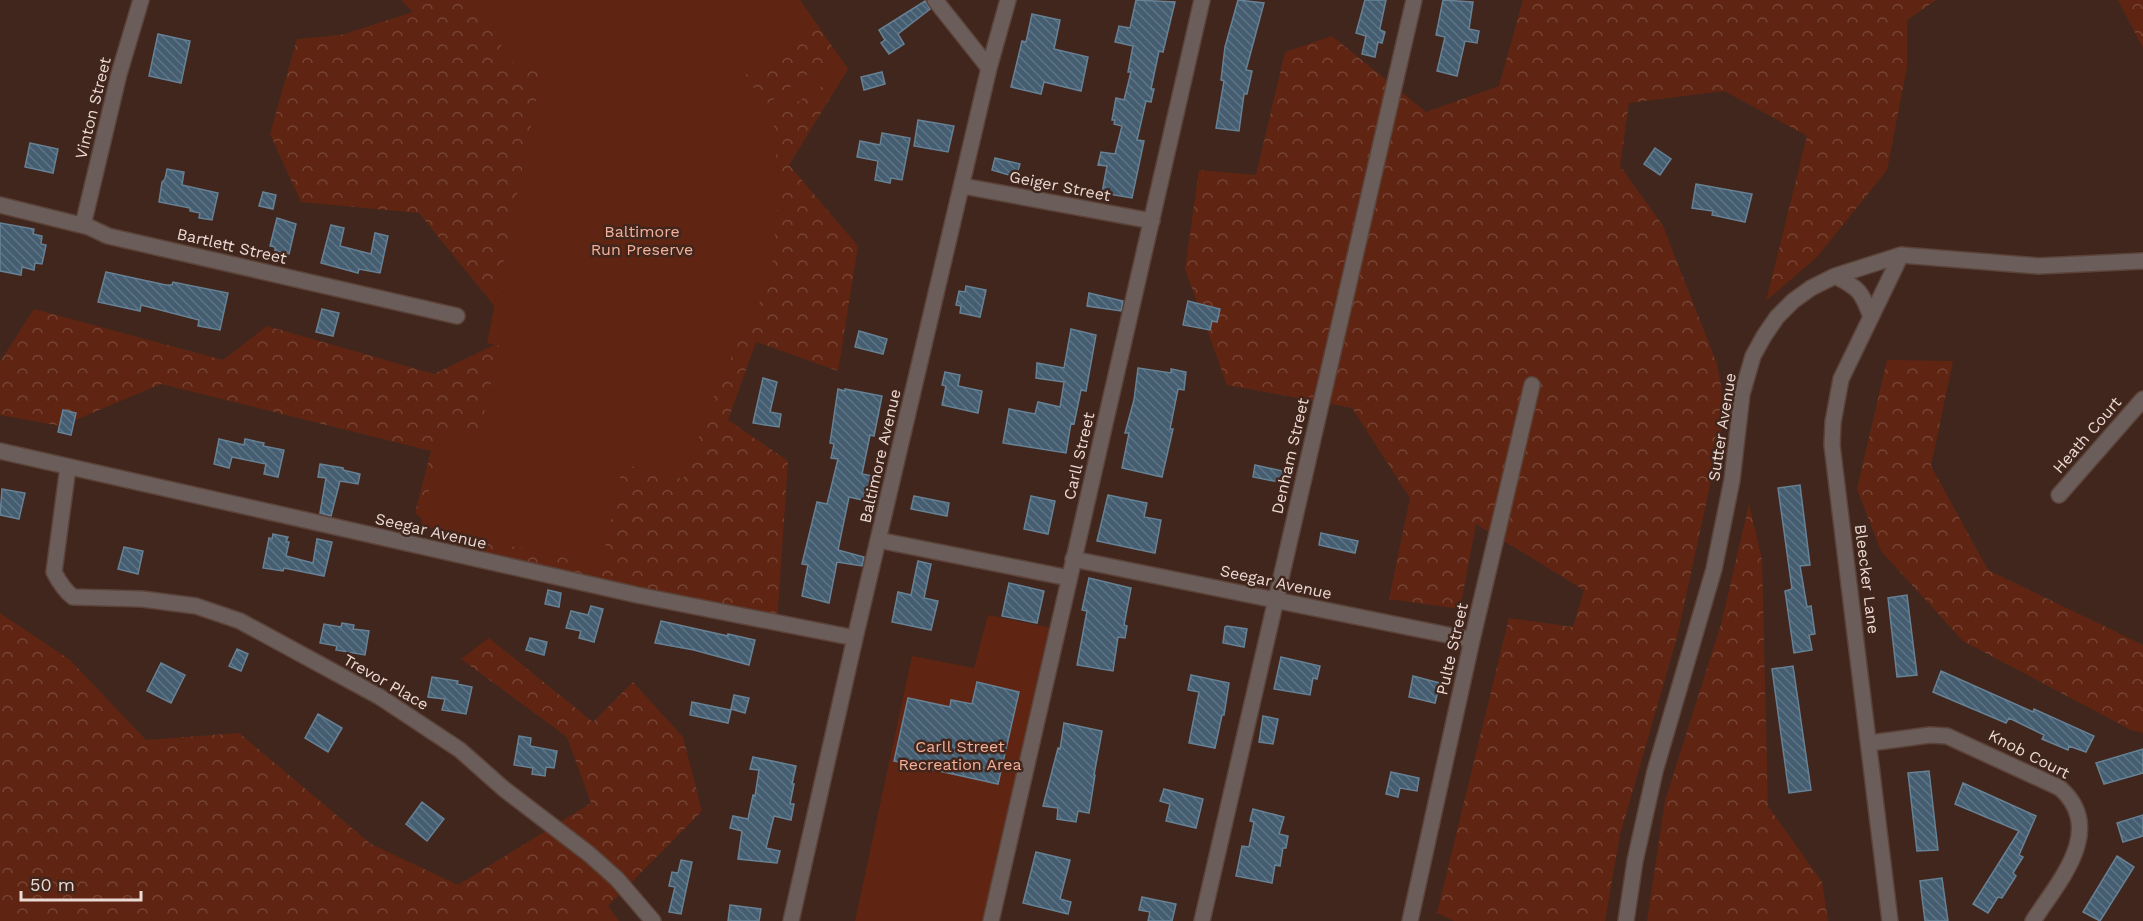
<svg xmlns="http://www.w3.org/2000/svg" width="2143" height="921" font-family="'Work Sans',sans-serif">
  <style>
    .forest { fill: url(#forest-crowns) }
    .park { fill: #5f2512 }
    .building { fill: url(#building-back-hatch); stroke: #678195; stroke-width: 1.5 }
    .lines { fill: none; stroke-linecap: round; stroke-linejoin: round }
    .minor-casing { stroke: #5b433a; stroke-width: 18 }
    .minor { stroke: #6b5d59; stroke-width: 15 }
    .labels { text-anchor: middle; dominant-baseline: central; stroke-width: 5; stroke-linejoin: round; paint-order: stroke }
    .street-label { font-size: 16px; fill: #ebd9d3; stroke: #40261d }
    .park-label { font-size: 16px; fill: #f5b09a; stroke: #40261d }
  </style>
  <defs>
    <pattern id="forest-crowns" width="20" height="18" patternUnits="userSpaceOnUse" patternTransform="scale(1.5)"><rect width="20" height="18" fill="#5f2512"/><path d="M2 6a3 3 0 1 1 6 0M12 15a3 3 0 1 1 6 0" fill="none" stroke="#764434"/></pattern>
    <pattern id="building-back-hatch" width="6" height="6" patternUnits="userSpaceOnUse" patternTransform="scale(1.5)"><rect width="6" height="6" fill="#445d70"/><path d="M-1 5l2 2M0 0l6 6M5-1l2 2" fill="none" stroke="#5f7484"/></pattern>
  </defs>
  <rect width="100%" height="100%" fill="#40261d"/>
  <path class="forest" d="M401,0H800L848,69L789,165L858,246L838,371L756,342L728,420L788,461L777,623L469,558L415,513L431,451L161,384L61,426L0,415V362L34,309L223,360L267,326L434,374L517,334L419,213L301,202L270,134L297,39L341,35L413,12Z
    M1523,0H1936L1907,20V67L1887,170L1817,257L1766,301L1807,136L1724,91L1629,103L1620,166L1663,226L1717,364L1726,412L1677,637L1620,835L1605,921H1454L1437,913L1509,618L1573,627L1584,590L1476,524L1460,609L1389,599L1410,498L1352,408L1227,385L1185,269L1199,170L1256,175L1285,52L1332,36L1426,112L1499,86Z
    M2118,0H2143V48Z
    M1887,360L1953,361L1931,466L1988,570L2143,645V733L2131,730L1963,641L1881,551L1857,489Z
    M1749,504L1762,560L1768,806L1822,882L1828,921H1647L1665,801L1722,621Z
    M0,613L70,660L146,740L239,733L371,844L458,885L591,803L567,737L461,659L489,638L593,722L633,682L683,737L702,811L608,906L619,921H0Z"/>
  <path class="park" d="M471,0H799L817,25L744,76L767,104L837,53L848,69L773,118L779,191L771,280L732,355L713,398L683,479L623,464L601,566L421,526L442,432L478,439L500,346L487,343L542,72L516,67Z
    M988,615L1057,629L991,921H855L912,656L974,668Z"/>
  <path class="building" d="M1136,0L1175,2L1163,52L1159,51L1151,89H1154L1151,102L1146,101L1137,140L1144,141L1132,198L1102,193L1107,166L1098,165L1101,152L1115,154L1122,126L1114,124L1115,120H1112L1116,98L1124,100L1131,72H1128L1133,46L1115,42L1119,26L1130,28Z
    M1238,0L1264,3L1246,70L1252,71L1247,94H1244L1239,131L1216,128L1224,81L1221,80L1225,47Z
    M1365,0H1386L1380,28V30L1385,32L1382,43L1378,42L1375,57L1362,54L1366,36L1356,33Z
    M1443,0L1473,2L1469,29L1479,31L1477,43L1465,41L1457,76L1437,71L1445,37L1436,35Z
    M925,1L930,9L898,34L904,44L889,54L881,43L885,40L879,30Z
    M1032,14L1060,20L1054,49L1088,57L1081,91L1044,82L1041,94L1011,87L1022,41L1026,42Z
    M158,34L190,41L181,83L149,76Z
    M882,72L885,84L864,90L861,77Z
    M918,120L954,126L948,152L914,146Z
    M882,133L910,138L902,180L891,178L890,183L875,180L878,161L857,157L860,141L880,145Z
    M30,143L58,149L53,173L25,167Z
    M1655,148L1671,159L1660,175L1644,164Z
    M995,158L1020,164L1016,177L992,170Z
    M167,169L184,172L182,185L218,193L212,220L199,218L200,213L190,211V208L159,202L162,182L165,179Z
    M1696,184L1752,194L1745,222L1712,215L1713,211L1692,208Z
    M263,192L276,195L273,209L259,206Z
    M277,218L296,224L289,254L275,251V247L270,246Z
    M0,223L34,229L33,234L42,236L41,244L46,245L42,264L35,263L34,270L22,267L21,275L0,271Z
    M331,225L344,228L340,246L371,254L375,233L388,236L380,273L359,269L358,273L321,263Z
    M106,272L166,285H172L173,282L228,293L220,330L198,326L199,320L141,305L140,311L98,302Z
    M966,286L986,290L980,317L960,313L961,306L956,305L959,291L965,292Z
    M1089,293L1123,301L1121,311L1087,306Z
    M1188,301L1220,309L1217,322L1212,321L1210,330L1183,325Z
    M322,309L339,313L333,336L316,332Z
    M1071,329L1096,335L1086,391L1081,390L1074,424L1071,423L1066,453L1003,443L1009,409L1035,414L1038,402L1060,407L1064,382L1036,378L1037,363L1064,368Z
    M859,331L887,339L883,354L855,347Z
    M1138,368L1171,373V369L1186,372L1184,390L1178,389L1170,429H1173L1162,477L1122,468L1129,433H1125L1134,400Z
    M945,372L960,375L958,386L982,391L978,413L942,405L946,386L942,385Z
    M763,378L777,382L770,412L781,414L779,427L753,423Z
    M838,389L845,391V389L882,396L874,436L870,435L862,474L873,476L867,501L849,497L838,550L864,557L862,566L837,562L829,603L802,596L808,565L802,564L817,502L827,504L838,459L831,458L834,444L830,443Z
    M63,410L76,413L71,435L58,432Z
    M219,439L244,445L245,439L264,443L263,446L284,450L278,477L264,474L266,464L232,457L229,468L214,464Z
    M320,464L343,468V470L360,474L358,484L340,481L331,516L320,513L326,478L318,477Z
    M1255,465L1292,473L1289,484L1253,477Z
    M1800,485L1810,565L1800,566L1807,607L1811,606L1815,634L1809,635L1812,650L1794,653L1785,591L1792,589L1778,488Z
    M2,489L25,493L19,519L0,515Z
    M1108,495L1147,503L1144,517L1161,520L1155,553L1097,541Z
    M914,496L949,503L947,516L911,509Z
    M1031,496L1055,501L1048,534L1024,529Z
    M1321,533L1358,541L1355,553L1319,545Z
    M273,534L288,537L286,542H289L286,556L313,563L317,539L332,542L324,576L284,568L283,571L263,568L269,538L272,539Z
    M124,547L143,551L138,574L118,569Z
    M918,561L931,564L924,598L938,601L931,630L892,622L898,592L911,595Z
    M1089,578L1131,588L1124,625L1127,626L1125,638L1118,637L1113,671L1077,665L1087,611L1082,610Z
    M1009,583L1044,591L1037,623L1002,616Z
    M548,590L561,593L559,607L545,604Z
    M1907,595L1917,675L1897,677L1888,598Z
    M591,606L603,609L594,642L579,638L581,631L566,628L571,611L588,615Z
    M661,621L728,636V634L755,640L749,665L694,650L655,643Z
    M342,623L354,625L353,629L369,631L365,655L336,650L337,646L320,643L324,624L341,627Z
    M1227,626L1247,629L1244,647L1223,643L1225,627Z
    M530,638L547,642L544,655L526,650Z
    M237,649L248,654L241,671L229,666Z
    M1281,657L1320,666L1317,679L1313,678L1310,695L1274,689Z
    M161,663L185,675L171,703L147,691Z
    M1793,666L1811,790L1789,793L1772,669Z
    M1941,671L2033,712L2034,709L2094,736L2086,752L2069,746L2068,750L2042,739L2044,735L2009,718L2006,723L1933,692Z
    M1191,675L1229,683L1224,715H1222L1215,748L1189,743L1199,692L1188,690Z
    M1413,676L1440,683L1435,703L1409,697Z
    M432,677L458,681L457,684L472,687L466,714L442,710L445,699L428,697Z
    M977,682L1019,692L998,784L894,761L908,698L950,707L951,700L972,704Z
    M734,695L749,698L745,713L731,709Z
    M692,702L731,710L728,723L690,715Z
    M318,714L342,728L328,752L305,738Z
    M1263,716L1278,719L1273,744L1259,742Z
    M1064,723L1102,731L1094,775H1095L1089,813L1078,811L1076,822L1057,819L1058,808L1043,806L1058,748L1060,749Z
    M519,736L531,738L530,746L557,751L554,768L546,767L545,776L532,774L533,768L514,765Z
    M2143,749V773L2104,784L2096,763Z
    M753,757L796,766L792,784H794L790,804H794L791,820L774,816L766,848L780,851L777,863L738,859L742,831L730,828L733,816L748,819L753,795L755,796L759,770L750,769Z
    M1929,771L1938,850L1917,851L1908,773Z
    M1391,772L1419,778L1417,791L1400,788L1398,797L1386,794Z
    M1963,783L2036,816L2019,855L2023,857L2013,873L2016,876L2002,898L1998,897L1988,913L1973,904L2019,831L1955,804Z
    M1164,789L1203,799L1196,828L1166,821L1170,804L1160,801Z
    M422,802L444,819L427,841L406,824Z
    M1253,809L1284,817L1279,834L1288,836L1286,848H1283L1280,866L1275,865L1272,883L1236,876L1242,846L1249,847L1254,822L1250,821Z
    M2143,815V836L2123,842L2117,823Z
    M1036,852L1070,860L1060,899L1071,902L1068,914L1023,903Z
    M2117,856L2134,867L2100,921L2083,912Z
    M681,860L692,862L681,914L669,912L675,887L669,886L672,872L678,873Z
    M1942,878L1948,921H1925L1920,881Z
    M1142,897L1176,904L1172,921H1148L1150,912L1139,910Z
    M730,905L761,909L759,921H728Z"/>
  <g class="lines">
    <defs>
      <path id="minor" d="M935,0L989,68
        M963,186L1152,221
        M0,205L89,227L108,236L457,316
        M83,225L119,74L141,0
        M1835,276C1859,288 1862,292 1871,317
        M0,451L637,595L855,638
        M68,467L54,572C59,582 64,590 73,597L142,599L196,606L240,621L380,697L460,750L504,789L589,854L617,879L653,921
        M2059,495L2143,399
        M878,540L1069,578
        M1073,559L1472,640
        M1870,743L1930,735L1947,736L2060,788C2107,830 2058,882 2033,921
        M791,921L855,638L989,68L1008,0
        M991,921L1202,0
        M1202,921C1271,614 1345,307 1414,0
        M1410,921L1472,640L1532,385
        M1626,921L1635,861L1655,771L1714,569L1732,480L1742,394L1753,356L1764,336L1777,317L1793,301L1811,288L1835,276L1901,255L2039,266L2143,261
        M1890,921L1832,445L1833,422L1841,379L1901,255"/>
    </defs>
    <use href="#minor" class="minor-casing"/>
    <use href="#minor" class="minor"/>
  </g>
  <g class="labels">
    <g class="street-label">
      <text transform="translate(93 108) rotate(-76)">Vinton Street</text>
      <text transform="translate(1060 186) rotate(11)">Geiger Street</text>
      <text transform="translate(232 246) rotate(13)">Bartlett Street</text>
      <text transform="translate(1722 427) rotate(-81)">Sutter Avenue</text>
      <text transform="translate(2087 435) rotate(-49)">Heath Court</text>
      <text transform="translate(880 456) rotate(-77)">Baltimore Avenue</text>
      <text transform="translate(1079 456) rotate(-77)">Carll Street</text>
      <text transform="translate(1290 456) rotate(-77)">Denham Street</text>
      <text transform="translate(431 531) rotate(13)">Seegar Avenue</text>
      <text transform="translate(1867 579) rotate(83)">Bleecker Lane</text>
      <text transform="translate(1276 582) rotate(12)">Seegar Avenue</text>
      <text transform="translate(1452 649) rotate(-77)">Pulte Street</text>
      <text transform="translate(386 682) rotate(30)">Trevor Place</text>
      <text transform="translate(2029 754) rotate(27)">Knob Court</text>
    </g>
    <g class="park-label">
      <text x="642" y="231">Baltimore<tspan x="642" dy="18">Run Preserve</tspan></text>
      <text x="960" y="746">Carll Street<tspan x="960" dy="18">Recreation Area</tspan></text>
    </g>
  </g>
  <path d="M21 891v9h120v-9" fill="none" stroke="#ebd9d3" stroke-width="3"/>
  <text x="30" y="891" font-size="18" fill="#ebd9d3" stroke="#40261d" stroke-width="4.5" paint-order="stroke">50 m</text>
</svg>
